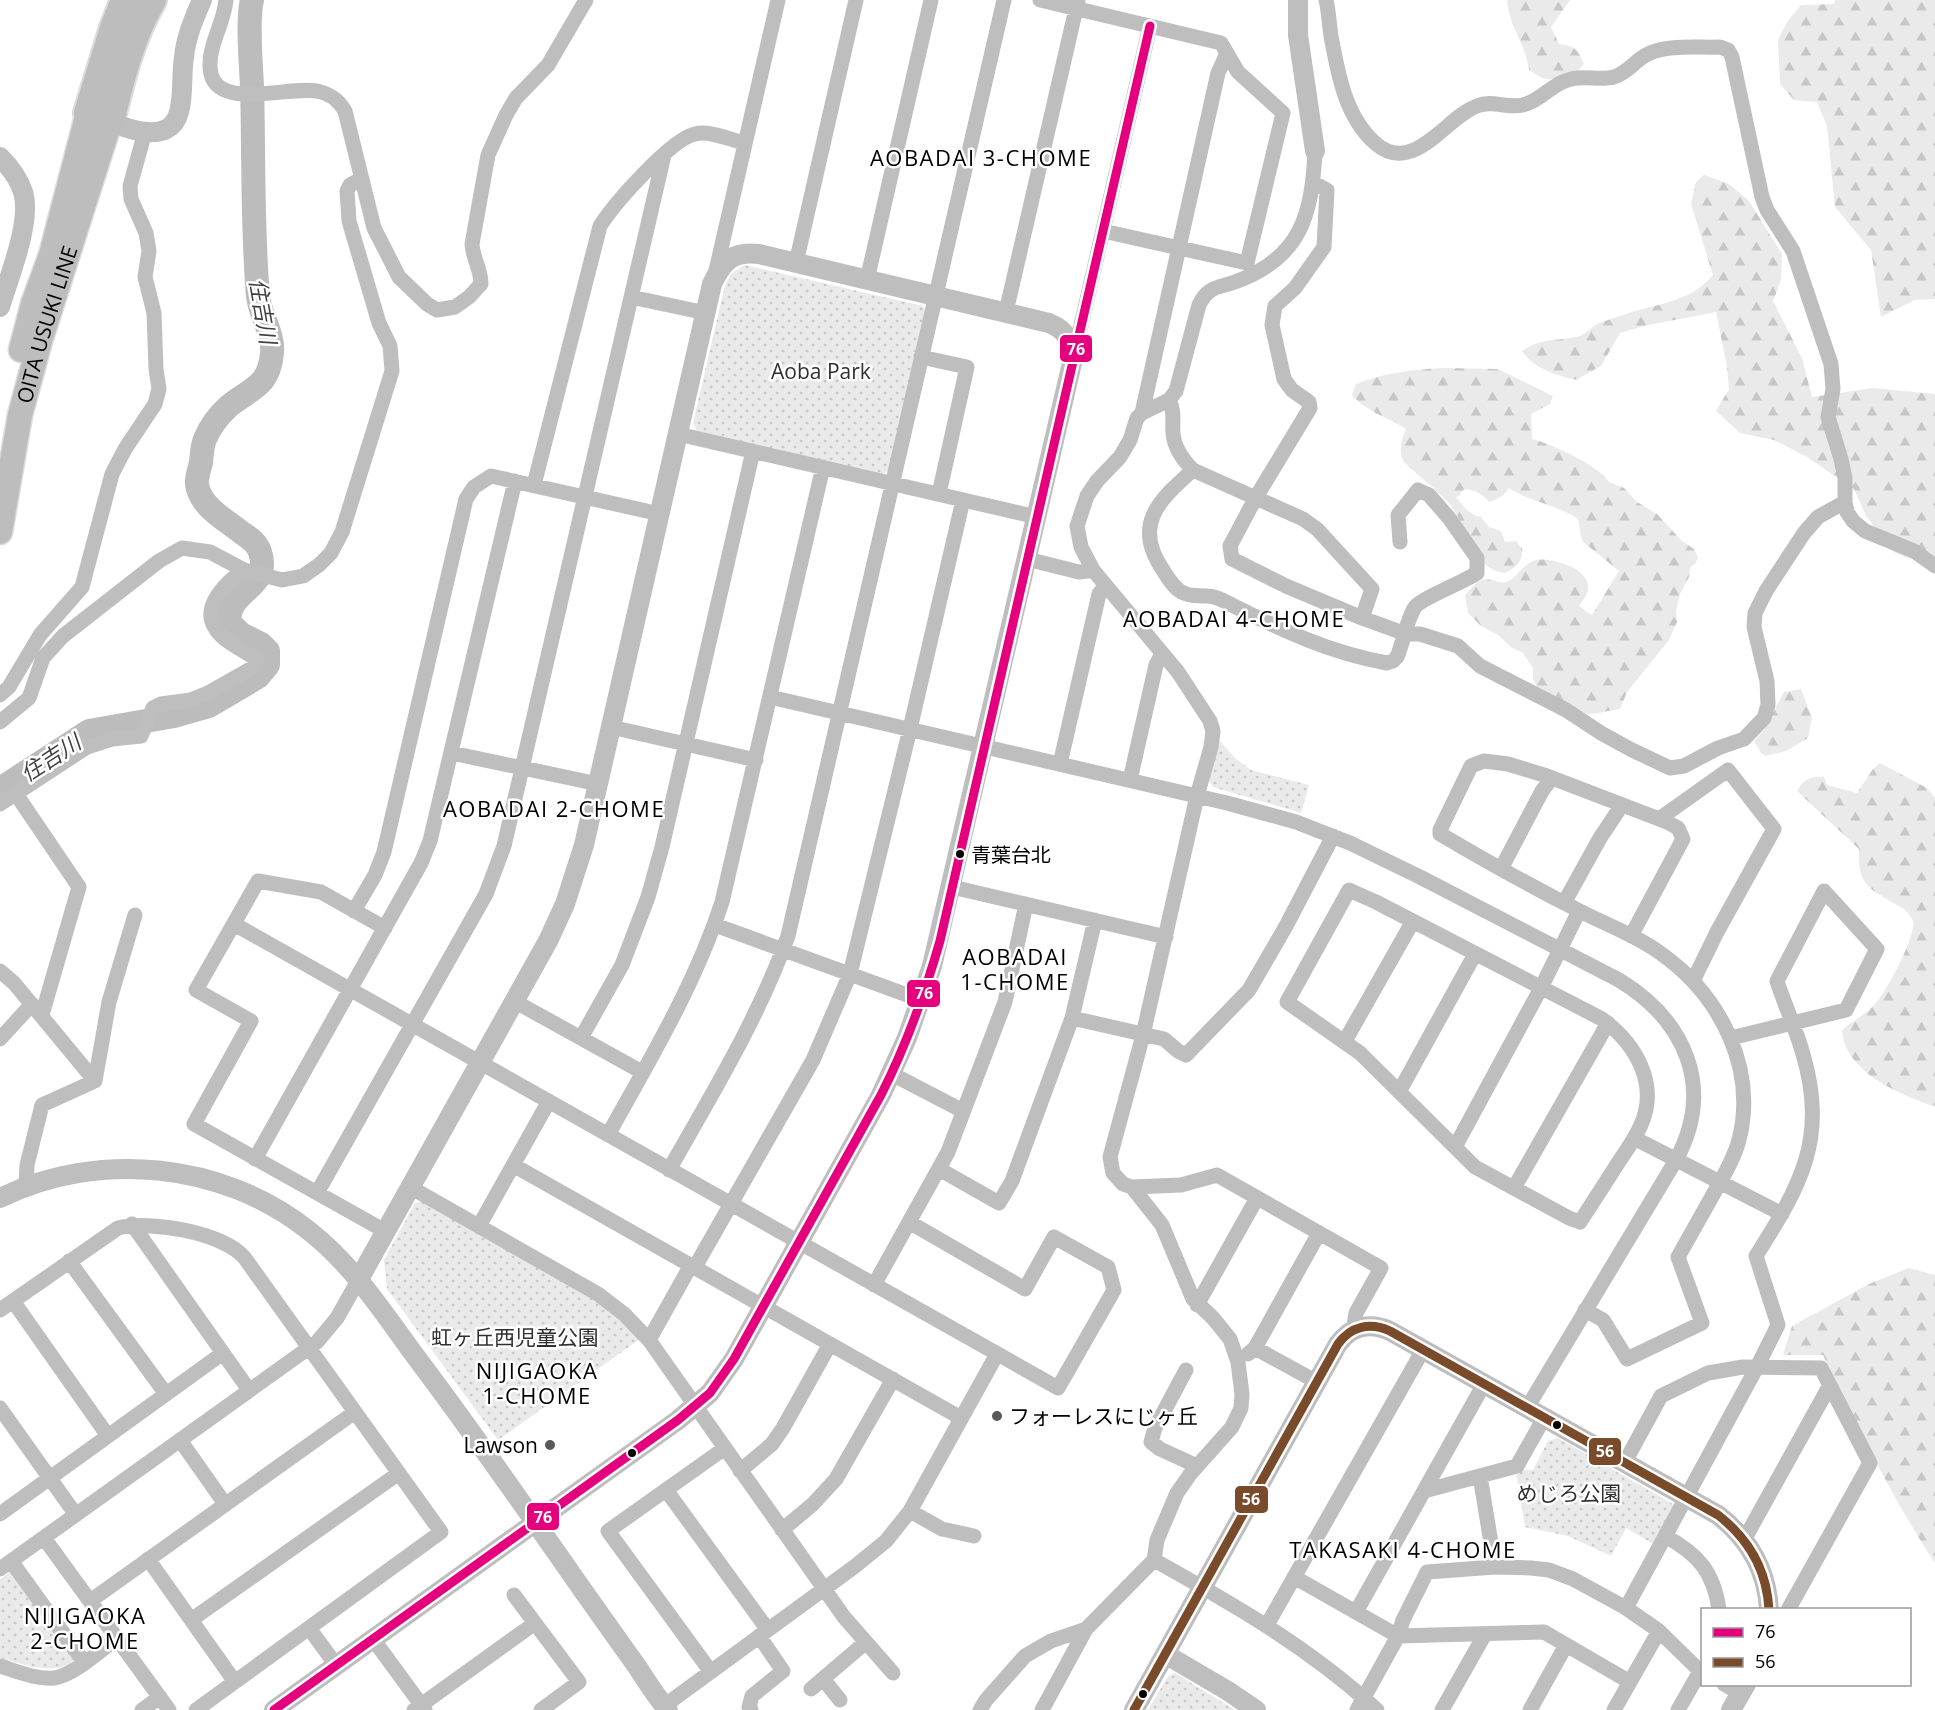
<svg xmlns="http://www.w3.org/2000/svg" width="1935" height="1710" font-family="'Open Sans','Noto Sans JP',sans-serif">
  <style>
    .green { fill: url(#green-dots) }
    .forest { fill: url(#forest-firs) }
    .lines { fill: none; stroke-linecap: round; stroke-linejoin: round }
    .river { stroke: #bcbcbc; stroke-width: 24 }
    .primary-casing { stroke: #dbdbdb; stroke-width: 27 }
    .motorway-casing { stroke: #dbdbdb; stroke-width: 32 }
    .minor { stroke: #bebebe; stroke-width: 15 }
    .tertiary { stroke: #bebebe; stroke-width: 20 }
    .primary { stroke: #bdbdbd; stroke-width: 24 }
    .motorway { stroke: #bdbdbd; stroke-width: 28 }
    .bus-1-casing { stroke: #fff; stroke-width: 14 }
    .bus-2-casing { stroke: #fff; stroke-width: 14 }
    .bus-1 { stroke: #e5007d; stroke-width: 9 }
    .bus-2 { stroke: #7a4b2a; stroke-width: 9 }
    .bus-dot { fill: #000; stroke: #fff; stroke-width: 2 }
    .poi-dot { fill: #595959; stroke: #fff; stroke-width: 2 }
    .labels { text-anchor: middle; dominant-baseline: central; stroke-width: 5; stroke-linejoin: round; paint-order: stroke }
    .bus-label { font-size: 20px; fill: #000; stroke: #fff; text-anchor: start }
    .street-label { font-size: 21px; fill: #000; stroke: #fff }
    .park-label { font-size: 21px; fill: #303030; stroke: #fff }
    .poi-label { font-size: 21px; fill: #000; stroke: #fff; text-anchor: start }
    .neighbourhood-label { font-size: 22px; letter-spacing: 1.5px; fill: #000; stroke: #fff }
    .water-label { font-size: 22px; font-style: italic; fill: #414141; stroke: #fff }
    .line-badge { stroke: #fff; stroke-width: 2 }
    .badge-label { font-size: 16px; text-anchor: middle; font-weight: bold; fill: #fff }
  </style>
  <defs>
    <pattern id="green-dots" width="8" height="8" patternUnits="userSpaceOnUse" patternTransform="scale(1.5)"><rect width="8" height="8" fill="#eaeaea"/><path d="M2 2h.1M6 6h.1" fill="none" stroke="#c7c7c7" stroke-width="1.8" stroke-linecap="round"/></pattern>
    <pattern id="forest-firs" width="22" height="20" patternUnits="userSpaceOnUse" patternTransform="scale(1.5)"><rect width="22" height="20" fill="#eaeaea"/><path d="M5 1l3.5 6h-7zM16 11l3.5 6h-7z" fill="#c7c7c7"/></pattern>
  </defs>
  <rect width="100%" height="100%" fill="#fff"/>
  <path class="green" d="M745,265L923,306L926,313L889,470L882,475L697,431L693,423L725,285L732,273Z
    M1216,737L1236,759L1251,770L1309,785L1301,813L1213,787L1208,779Z
    M422,1201L537,1266L614,1312L640,1339L498,1440L387,1289L384,1260L415,1203Z
    M1558,1438L1673,1504L1674,1511L1655,1545L1626,1528L1611,1556L1568,1536L1525,1527L1516,1473L1523,1470H1533L1548,1441Z
    M13,1570L76,1660C53,1677 25,1664 0,1658V1579Z
    M1175,1673L1235,1710H1148L1168,1676Z"/>
  <path class="forest" d="M1508,0H1570L1551,27L1559,44C1576,47 1577,48 1584,64C1577,74 1560,81 1547,79C1540,78 1534,73 1529,70C1526,46 1510,26 1507,2Z
    M1835,0H1935V299L1915,300L1881,317L1871,250L1835,207L1827,126L1817,102L1794,100L1780,84L1778,40L1787,22L1801,5L1834,4Z
    M1704,175L1729,184L1749,201L1782,254L1781,280L1773,301L1802,358L1812,397L1873,388L1935,394V565L1905,557L1894,552L1866,516L1854,489L1807,457L1774,440L1740,433L1716,411L1729,389L1727,367L1716,312L1644,326L1620,333L1601,366L1576,380C1556,375 1534,369 1522,351C1542,337 1557,342 1580,336C1587,333 1592,327 1599,323C1605,321 1611,319 1617,317C1650,304 1690,304 1713,275L1691,204L1696,182Z
    M1445,368L1498,369L1553,396L1550,404L1531,414L1532,439C1550,443 1601,467 1609,482L1624,488L1637,502L1657,514L1682,541L1694,549L1698,558L1695,564L1690,568L1689,577L1680,594L1676,611L1677,622L1669,640L1627,692L1620,709C1611,710 1601,713 1592,714C1576,715 1553,693 1537,687L1533,679V668L1522,652L1512,648L1498,635L1481,626L1468,613L1465,595C1470,589 1479,578 1487,579C1494,580 1499,584 1506,582C1518,578 1523,563 1536,560C1552,557 1592,569 1588,590C1587,595 1582,602 1579,606L1592,615L1619,571L1582,541L1578,519C1554,503 1531,503 1509,488C1503,496 1499,499 1489,502C1482,494 1473,488 1463,490L1459,496L1456,497C1463,506 1469,515 1481,517L1489,527L1501,531L1505,542L1516,541L1522,548C1523,561 1517,567 1505,573C1472,570 1467,523 1448,502C1435,488 1417,475 1403,461C1399,449 1401,440 1406,429C1389,418 1365,411 1352,395L1356,384C1383,373 1416,369 1445,368Z
    M1801,689L1812,718L1808,738L1786,751L1766,756L1761,753L1754,741L1764,730L1784,692Z
    M1880,763L1927,788L1935,798V1107C1900,1094 1845,1073 1842,1030C1853,1021 1866,1014 1875,1004C1886,993 1917,934 1913,921C1910,913 1903,908 1897,905C1868,888 1857,884 1859,849L1797,791C1803,780 1811,776 1824,777L1827,785L1857,793L1873,769Z
    M1909,1268L1935,1275V1563C1891,1497 1858,1426 1823,1355H1783L1792,1326L1869,1284Z"/>
  <g class="lines">
    <path class="river" d="M0,789L89,731L174,716L209,706L258,677L268,665V651L261,644L241,634L229,622C228,589 272,589 260,552C257,543 250,538 242,533C226,520 200,507 197,484C196,478 200,468 201,462C202,454 202,446 205,439C210,427 219,415 229,406C251,388 269,387 272,353C274,333 260,316 258,296C252,227 254,156 252,86C251,66 247,18 252,0"/>
    <defs>
      <g id="primary">
        <path d="M21,350L33,304L51,255L88,113"/>
        <path id="s1" d="M0,532L20,415L40,341L110,122"/>
      </g>
      <path id="motorway" d="M88,113L114,28L125,0
        M110,122C120,80 130,38 152,0"/>
    </defs>
    <use href="#primary" class="primary-casing"/>
    <use href="#motorway" class="motorway-casing"/>
    <path class="minor" d="M226,0C224,23 209,44 210,67C212,115 294,83 321,92C333,96 339,101 345,111L374,228L399,277L427,304L437,310L455,307L469,297L481,284C481,269 473,259 472,244L488,155L506,115L516,98L548,65L586,0
      M1040,0L1221,43L1238,72L1283,113L1247,263L1103,231
      M1326,0C1329,12 1329,24 1331,36C1338,74 1345,116 1375,143C1413,177 1446,117 1477,106C1493,99 1509,110 1526,104C1540,100 1551,86 1565,81C1580,74 1599,81 1614,77C1629,72 1635,60 1648,54C1668,44 1698,48 1720,47L1728,50L1732,57L1762,197L1767,210L1793,251L1831,364L1833,389L1828,417L1841,459L1845,478V502L1847,512L1853,521L1865,531L1914,551L1935,566
      M796,263L856,0
      M715,275L778,0
      M867,280L931,0
      M631,297L706,313
      M1006,312L1078,0
      M1074,356L1150,26
      M921,357L967,367L939,494
      M1169,400C1175,412 1172,420 1173,433C1174,448 1183,460 1193,470L1303,519L1317,529L1372,589L1362,618L1286,586L1232,559L1230,546L1255,499L1310,408L1309,402L1292,390L1284,379L1272,325L1275,306L1295,288L1324,247L1327,190L1314,183
      M1142,413L1218,73L1227,53
      M678,434L1037,517
      M1193,470C1159,500 1132,525 1163,570C1168,578 1175,590 1184,593C1191,597 1199,595 1207,596C1215,596 1221,599 1228,603C1279,629 1330,653 1387,663L1393,661L1397,657C1403,643 1407,619 1415,607C1422,598 1464,582 1477,573V558L1449,518L1429,495L1418,490L1398,515L1400,542
      M534,485L600,226C614,204 671,139 695,134C710,130 730,140 745,143
      M1027,559L1079,572L1093,570
      M1362,618L1406,634H1420L1458,646L1480,666L1566,710L1601,733L1630,749L1670,768L1684,766L1718,748L1744,739L1764,718L1768,705L1767,681L1754,627L1755,613L1766,591L1804,533L1818,517L1845,502
      M0,695L9,687L40,635L82,587L112,474L125,449L155,404L159,389L156,369L154,313L145,277L149,251L146,233L131,199L130,186L145,132
      M770,697L1227,803L1296,822L1350,843L1420,877L1619,980C1686,1021 1715,1088 1676,1160L1527,1408
      M0,722L29,698L43,658L63,636L159,561L182,548L210,552L244,570L282,580L303,576L319,565L331,553L342,532L392,371L390,346L379,323L349,221L347,191L350,185L361,179
      M611,727L756,760
      M452,753L598,784
      M1060,764L1099,594L1105,586
      M1130,780L1156,665L1162,653
      M16,794L79,887L42,1015
      M0,804L87,747L112,739L141,736L153,708L161,704L191,700L208,693L254,667L257,660C245,650 223,642 215,628C201,606 227,581 244,570
      M1659,819L1728,770L1774,829L1717,932L1693,981
      M1501,869L1542,791L1552,778
      M952,887L1166,937
      M1349,890L1376,902L1602,1019C1636,1044 1660,1085 1640,1127C1634,1140 1626,1151 1618,1163C1606,1182 1593,1202 1580,1222L1569,1218L1475,1167L1360,1053L1287,1002Z
      M1564,903L1600,838L1622,805
      M354,911L375,875L384,852L466,499L474,487L491,476L660,514
      M234,924L1058,1388L1114,1290L1108,1267L1054,1237L1025,1289L909,1222
      M715,925L921,1000
      M385,928L321,892L258,881L196,990L251,1021L194,1124L385,1231
      M0,971L14,983L95,1081
      M514,1001L642,1072
      M1072,1018L1164,1039L1178,1051L1186,1055L1249,990L1286,926L1333,836
      M581,1038L622,965L648,897L662,847L753,451
      M0,1039L32,1004
      M1345,1041L1413,921
      M892,1074L963,1111
      M1399,1092L1475,954
      M608,1135C650,1059 695,985 722,902L823,467
      M1634,1138L1782,1214
      M1455,1147L1541,988L1579,911
      M255,1159L421,863L430,841L515,481
      M513,1165L961,1418
      M939,1169L999,1203L1012,1181L1072,1018L1095,920
      M669,1170C712,1094 758,1019 788,936L1004,0
      M26,1186L27,1165L42,1105L95,1081L109,1002L135,915
      M410,1187L598,1294L624,1314L649,1340L844,1617L893,1673
      M1132,1187L1181,1185L1217,1175L1381,1268L1356,1313L1353,1331
      M1514,1188L1608,1023
      M317,1193L486,894L504,846L664,155
      M132,1224L249,1390
      M479,1226L549,1101
      M69,1261L166,1394
      M695,1267L813,1060L850,974L910,729L963,500
      M874,1285L948,1152L1005,1002L1026,904
      M13,1301L108,1436
      M1197,1305L1257,1198
      M0,1310L118,1228C149,1220 221,1232 244,1257L441,1532L196,1710
      M1585,1310L1603,1320L1627,1359L1702,1323L1678,1257C1690,1236 1702,1214 1714,1193C1723,1177 1734,1159 1739,1140C1757,1069 1721,997 1663,955C1636,935 1604,924 1574,908C1529,885 1484,860 1440,834V830L1471,766L1484,761L1508,764L1547,776L1667,822L1678,828L1683,839L1631,936
      M649,1340L691,1265
      M1255,1348L1319,1233
      M1248,1354L1255,1348L1317,1382
      M1186,1370L1155,1428L1151,1442L1160,1449L1197,1466
      M0,1408L76,1515
      M180,1440L225,1504
      M1625,1462L1661,1396L1708,1373L1743,1367L1821,1368L1870,1463L1788,1610
      M740,1471L772,1444L783,1428L830,1344
      M1480,1476L1495,1567
      M666,1490L768,1630
      M1424,1491L1517,1466L1544,1418
      M910,1511L942,1529L974,1536
      M0,1514L223,1353
      M782,1530L813,1504L836,1479L893,1379
      M1665,1536C1698,1554 1714,1572 1719,1610
      M44,1538L169,1710
      M1744,1540L1830,1385
      M148,1559L235,1682
      M1154,1560C1233,1604 1310,1648 1377,1710
      M11,1561L84,1662
      M0,1569L317,1342L337,1318L359,1279
      M1294,1577L1398,1636L1544,1632L1630,1682
      M514,1595L579,1682L541,1710
      M90,1601L355,1412
      M1626,1608L1757,1367L1778,1325L1756,1256C1800,1186 1828,1140 1803,1054C1796,1029 1785,1006 1777,981L1824,891L1877,949L1846,1010L1731,1038
      M1356,1612L1484,1384
      M191,1620L399,1473
      M1267,1625L1423,1350
      M309,1628L336,1665
      M373,1639L425,1710
      M0,1666C16,1671 37,1680 54,1678C74,1675 101,1650 117,1638
      M711,1672L608,1531L725,1448
      M823,1679L840,1700
      M1724,1684L1741,1694
      M811,1689L866,1642
      M664,1706L854,1567L886,1541L910,1511L997,1354
      M142,1710L160,1697
      M414,1710L535,1623
      M751,1710L749,1707L752,1696L783,1671L759,1636
      M980,1710L986,1700L1025,1656L1051,1641L1086,1629L1154,1560L1157,1540L1177,1493L1191,1473L1232,1427L1241,1408L1242,1394L1238,1362L1230,1339L1213,1318L1193,1299L1162,1225L1132,1187L1123,1184L1113,1173L1110,1157L1143,1035L1197,796L1211,747L1213,731L1210,721L1178,672L1093,570L1081,547L1077,526L1087,496L1097,481L1120,457L1130,440L1137,418L1142,413L1169,400L1176,391L1199,305C1208,286 1218,288 1235,282C1301,258 1312,215 1315,151
      M1042,1710L1086,1629
      M1357,1710L1398,1636L1403,1620L1427,1572L1495,1567L1531,1568L1549,1570L1573,1579L1626,1608L1659,1631L1702,1673
      M1442,1710L1485,1634
      M1530,1710L1566,1645
      M1614,1710L1659,1631
      M1678,1710L1702,1668"/>
    <path class="tertiary" d="M1298,0V35L1315,151
      M99,117C121,127 170,148 179,112C184,94 181,75 184,57C186,37 194,18 202,0
      M0,157C9,166 19,179 23,192C32,221 9,277 0,307
      M0,1198C98,1150 222,1162 308,1230C353,1265 383,1312 416,1357C474,1434 529,1513 584,1592C602,1617 620,1643 638,1668C647,1682 656,1697 668,1710
      M1165,1654L1228,1691L1256,1710
      M274,1710L678,1420L710,1393L734,1359L881,1095L907,1038L932,966L1072,363C1072,343 1069,331 1049,323L759,254C732,251 723,261 712,284L584,845L565,904L548,941L359,1279
      M1134,1710L1338,1344C1351,1326 1370,1322 1390,1331L1718,1515C1749,1539 1767,1570 1769,1610
      M1731,1710L1746,1684"/>
    <use href="#primary" class="primary"/>
    <use href="#motorway" class="motorway"/>
    <defs>
      <path id="bus-1" d="M274,1710L678,1420L710,1393L734,1359L881,1095C906,1046 925,993 940,941L1150,26"/>
      <path id="bus-2" d="M1134,1710L1338,1344C1351,1326 1370,1322 1390,1331L1718,1515C1749,1539 1767,1570 1769,1610"/>
    </defs>
    <use href="#bus-1" class="bus-1-casing"/>
    <use href="#bus-2" class="bus-2-casing"/>
    <use href="#bus-1" class="bus-1"/>
    <use href="#bus-2" class="bus-2"/>
  </g>
  <g class="bus-dot">
    <circle cx="960" cy="854" r="5"/>
    <circle cx="1557" cy="1425" r="5"/>
    <circle cx="632" cy="1453" r="5"/>
    <circle cx="1143" cy="1694" r="5"/>
  </g>
  <g class="poi-dot">
    <circle cx="997" cy="1416" r="6"/>
    <circle cx="550" cy="1445" r="6"/>
  </g>
  <g class="labels">
    <g class="bus-label">
      <text x="971" y="854">青葉台北</text>
    </g>
    <g class="street-label">
      <text stroke="none"><textPath href="#s1" startOffset="213">OITA USUKI LINE</textPath></text>
    </g>
    <g class="park-label">
      <text x="821" y="371">Aoba Park</text>
      <text x="515" y="1337">虹ヶ丘西児童公園</text>
      <text x="1569" y="1493">めじろ公園</text>
    </g>
    <g class="poi-label">
      <text x="1009" y="1416">フォーレスにじヶ丘</text>
      <text x="538" y="1445" text-anchor="end">Lawson</text>
    </g>
    <g class="neighbourhood-label">
      <text x="981" y="157">AOBADAI 3-CHOME</text>
      <text x="1234" y="618">AOBADAI 4-CHOME</text>
      <text x="554" y="808">AOBADAI 2-CHOME</text>
      <text x="1015" y="956">AOBADAI<tspan x="1015" dy="25">1-CHOME</tspan></text>
      <text x="537" y="1370">NIJIGAOKA<tspan x="537" dy="25">1-CHOME</tspan></text>
      <text x="1403" y="1549">TAKASAKI 4-CHOME</text>
      <text x="85" y="1615">NIJIGAOKA<tspan x="85" dy="25">2-CHOME</tspan></text>
    </g>
    <g class="water-label">
      <text transform="translate(264 311) rotate(80)">住吉川</text>
      <text transform="translate(50 757) rotate(-33)">住吉川</text>
    </g>
  </g>
  <g class="line-badge">
    <rect x="1059" y="334" width="34" height="29" rx="6" fill="#e5007d"/>
    <rect x="906" y="979" width="35" height="29" rx="6" fill="#e5007d"/>
    <rect x="1588" y="1437" width="34" height="29" rx="6" fill="#7a4b2a"/>
    <rect x="1234" y="1485" width="35" height="29" rx="6" fill="#7a4b2a"/>
    <rect x="526" y="1502" width="34" height="29" rx="6" fill="#e5007d"/>
  </g>
  <g class="badge-label">
    <text x="1076" y="355">76</text>
    <text x="924" y="999">76</text>
    <text x="1605" y="1457">56</text>
    <text x="1251" y="1505">56</text>
    <text x="543" y="1523">76</text>
  </g>
  <rect x="1701" y="1608" width="210" height="78" fill="#ffffff" stroke="#999999" stroke-width="1.5"/>
  <rect x="1713" y="1628" width="30" height="9" fill="#e5007d" stroke="#999999" stroke-width="1.5"/>
  <text x="1755" y="1638" font-size="18" fill="#000000">76</text>
  <rect x="1713" y="1658" width="30" height="9" fill="#7a4b2a" stroke="#999999" stroke-width="1.5"/>
  <text x="1755" y="1668" font-size="18" fill="#000000">56</text>
</svg>
